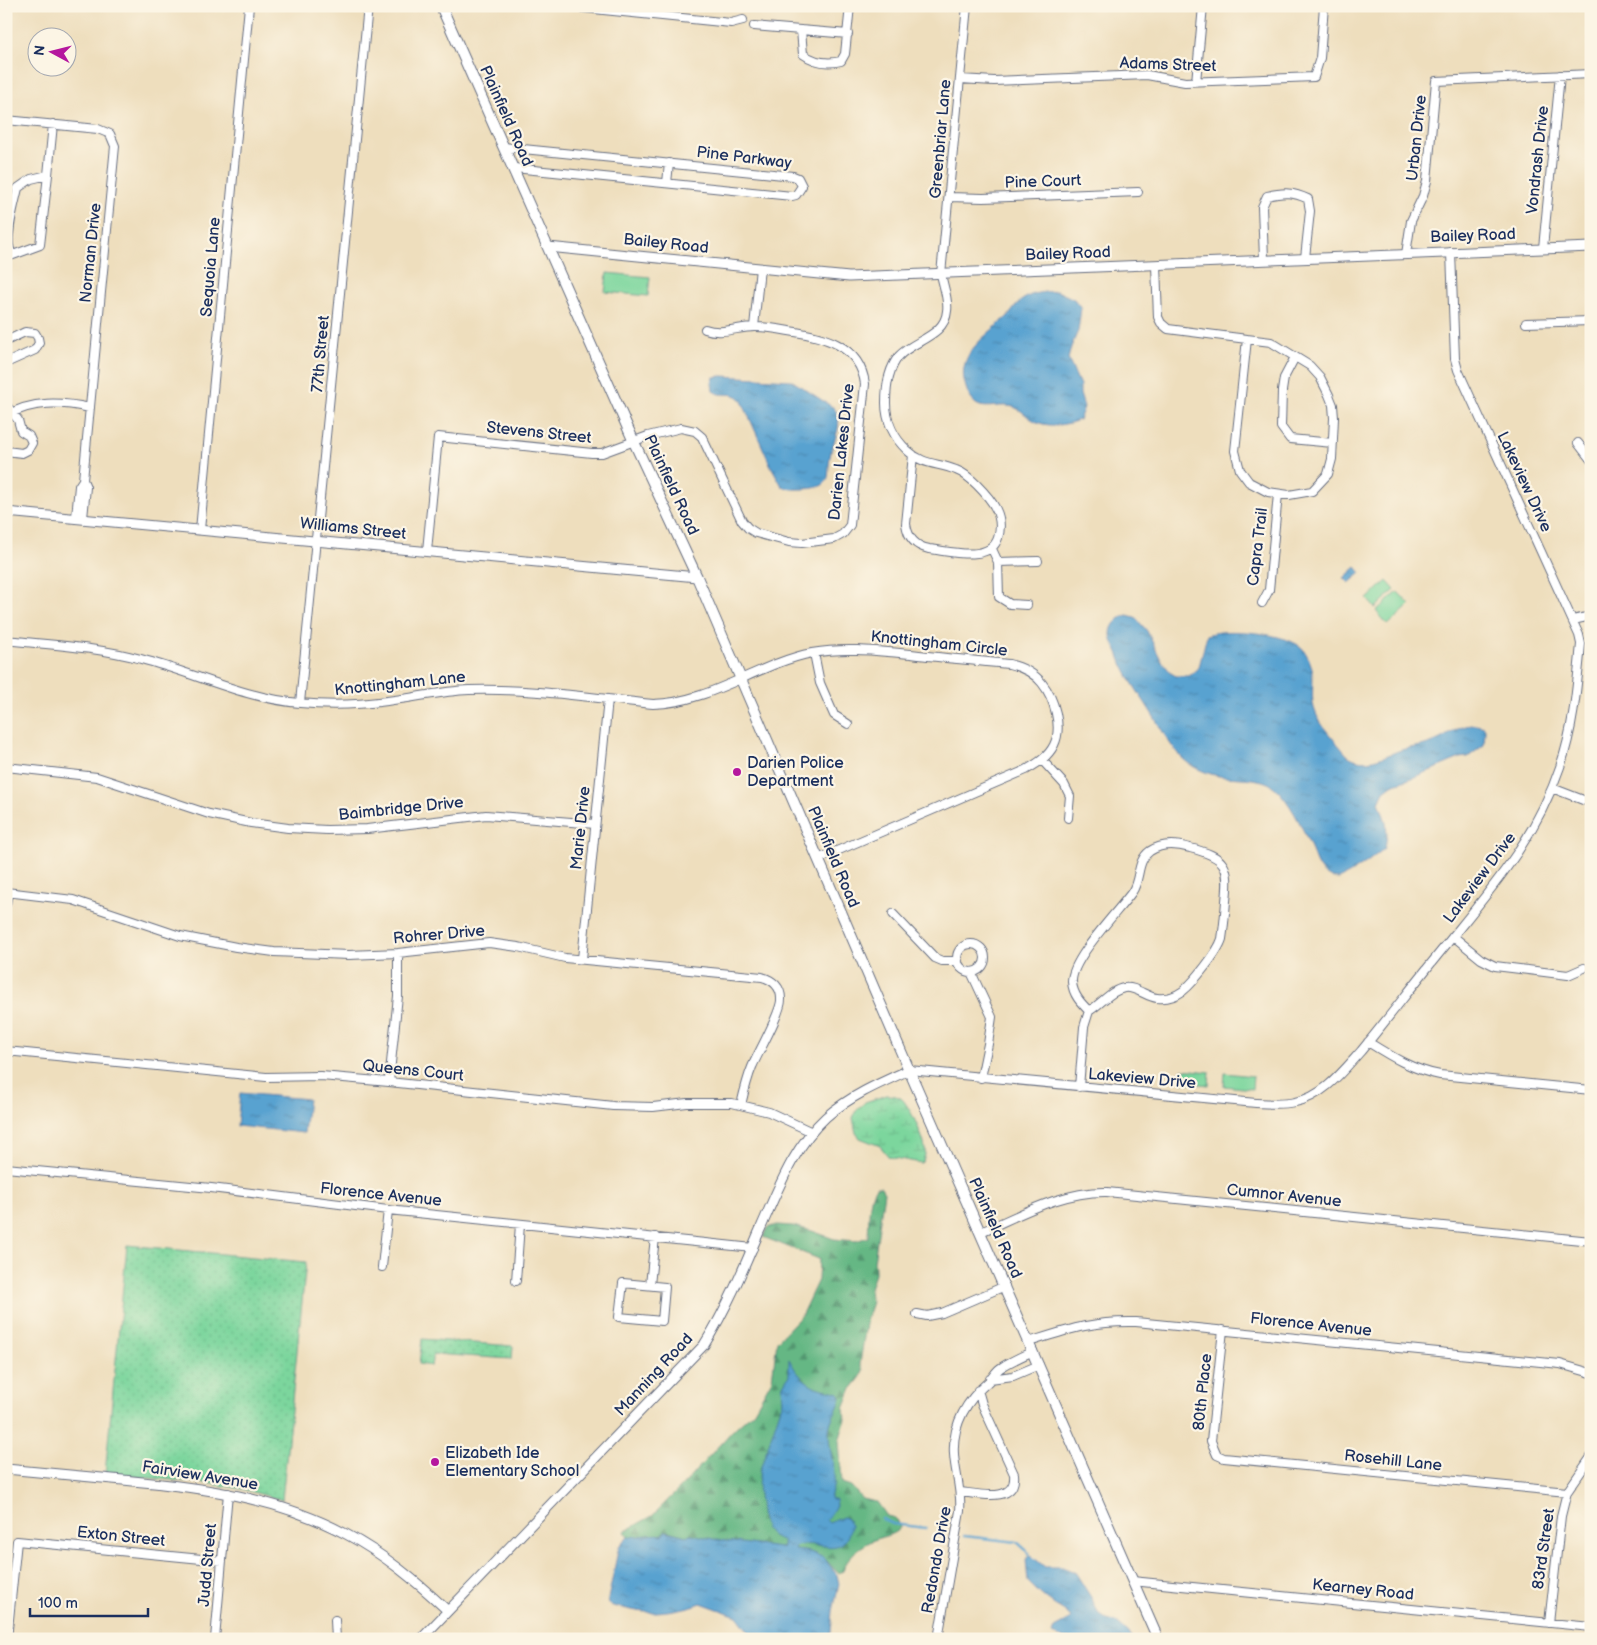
<svg xmlns="http://www.w3.org/2000/svg" width="1597" height="1645" font-family="'Balsamiq Sans',sans-serif">
  <style>
    .grass { fill: #7cd69d; stroke: #4c827e }
    .forest { fill: url(#forest-firs); stroke: #407371 }
    .wetland { fill: url(#wetland-marsh); stroke: #4c827e }
    .park { fill: url(#park-dots); stroke: #4c827e }
    .water { fill: url(#water-ripples); stroke: #3a6897 }
    .lines { fill: none; stroke-linecap: round; stroke-linejoin: round }
    .stream { stroke: #59a2d0; stroke-width: 2.5 }
    .minor-casing { stroke: #656c7f; stroke-width: 10 }
    .tertiary-casing { stroke: #656c7f; stroke-width: 11 }
    .secondary-casing { stroke: #656c7f; stroke-width: 12 }
    .minor { stroke: #fff; stroke-width: 8 }
    .tertiary { stroke: #fff; stroke-width: 9 }
    .secondary { stroke: #fff; stroke-width: 10 }
    .poi-dot { fill: #b5179e; stroke: #fcf5e5; stroke-width: 2 }
    .labels { text-anchor: middle; dominant-baseline: central; stroke-width: 4.5; stroke-linejoin: round; paint-order: stroke }
    .street-label { font-size: 16px; fill: #1b2f5e; stroke: #fcf5e5 }
    .poi-label { font-size: 16px; fill: #1b2f5e; stroke: #fcf5e5; text-anchor: start }
  </style>
  <defs>
    <pattern id="forest-firs" width="22" height="20" patternUnits="userSpaceOnUse" patternTransform="scale(1.25)"><rect width="22" height="20" fill="#65b784"/><path d="M5 1l3.5 6h-7zM16 11l3.5 6h-7z" fill="#52956f"/></pattern>
    <pattern id="wetland-marsh" width="20" height="14" patternUnits="userSpaceOnUse" patternTransform="scale(1.25)"><rect width="20" height="14" fill="#7cd69d"/><path d="M1 5h8M5 5V1M11 12h8M15 12V8" fill="none" stroke="#6bb88a"/></pattern>
    <pattern id="park-dots" width="8" height="8" patternUnits="userSpaceOnUse" patternTransform="scale(1.25)"><rect width="8" height="8" fill="#7cd69d"/><path d="M2 2h.1M6 6h.1" fill="none" stroke="#6bb88a" stroke-width="1.8" stroke-linecap="round"/></pattern>
    <pattern id="water-ripples" width="26" height="14" patternUnits="userSpaceOnUse" patternTransform="scale(1.25)"><rect width="26" height="14" fill="#59a2d0"/><path d="M2 4q2-2 4 0t4 0M15 11q2-2 4 0t4 0" fill="none" stroke="#4984ac"/></pattern>
  </defs>
  <rect width="100%" height="100%" fill="#fcf5e5"/>
  <filter id="ink" filterUnits="userSpaceOnUse"><feTurbulence type="fractalNoise" baseFrequency=".02" numOctaves="2"/><feDisplacementMap in="SourceGraphic" scale="10" xChannelSelector="R" yChannelSelector="G"/><feConvolveMatrix kernelMatrix="1 2 1 2 8 2 1 2 1" color-interpolation-filters="sRGB"/></filter>
  <filter id="wash" filterUnits="userSpaceOnUse"><feTurbulence type="fractalNoise" baseFrequency=".0096" numOctaves="4" result="noise"/><feDisplacementMap in="SourceGraphic" scale="20" xChannelSelector="R" yChannelSelector="G"/><feGaussianBlur stdDeviation="1.12" result="paint"/><feColorMatrix in="noise" values="0 0 0 0 0 0 0 0 0 0 0 0 0 0 0 0 0 1.4 0 .05"/><feComposite in="paint" operator="in"/></filter>
  <g filter="url(#wash)">
    <rect width="100%" height="100%" fill="#eedebd"/>
    <path class="grass" d="M607,273L650,277L648,296L605,292Z
      M1387,581L1395,590L1375,608L1367,599Z
      M1398,592L1410,605L1388,625L1376,611Z
      M1182,1069L1210,1072L1209,1085L1181,1082Z
      M1225,1073L1253,1076L1252,1089L1224,1086Z"/>
    <path class="forest" d="M876,1187H881L884,1192L874,1262C875,1266 875,1270 875,1274C872,1284 866,1292 872,1302L867,1317L860,1364L863,1370L860,1378L852,1388L844,1408L845,1421L839,1441L842,1483L851,1486L862,1499L877,1502L887,1516L895,1518L898,1521L900,1528C893,1535 888,1535 879,1538C863,1544 848,1554 843,1571L838,1573L824,1558L810,1552L717,1540L691,1534L686,1536L668,1531L663,1535C656,1533 638,1537 628,1537L625,1531L652,1516L682,1486L734,1429L754,1411L772,1379L777,1341L801,1316L818,1280L819,1259L763,1237L767,1228L777,1225L793,1226L812,1231L834,1239L856,1241L868,1237C869,1224 868,1196 876,1187Z"/>
    <path class="wetland" d="M887,1095C893,1095 898,1096 902,1099C910,1107 924,1138 925,1149C926,1154 924,1157 923,1161L921,1163L889,1157L880,1146L860,1138L856,1133L853,1118L856,1111L865,1102Z"/>
    <path class="park" d="M127,1245L306,1262L282,1500L242,1489L205,1483L105,1474Z
      M422,1339L513,1346L512,1359L433,1354L431,1366L419,1364Z"/>
    <path class="water" d="M1057,291L1074,299L1081,308L1078,331L1071,347L1068,359L1080,385V394L1084,407L1079,420C1066,425 1048,428 1035,421C1028,418 1023,411 1016,408C1003,402 986,411 976,404C970,399 967,392 965,384C956,354 987,335 1006,318C1015,310 1014,304 1027,297C1035,292 1048,292 1057,291Z
      M722,376L791,380L834,408C844,423 835,436 831,452C825,475 837,487 804,489C796,489 789,490 782,486L771,466L741,399C732,390 722,398 713,391L712,383L714,377Z
      M1356,567L1361,573L1349,583L1344,578Z
      M1127,615L1135,617L1147,631L1161,660L1171,673L1176,676H1189L1199,667L1207,635C1225,627 1289,633 1303,649C1305,652 1309,658 1310,662C1316,676 1310,694 1314,708C1319,726 1336,741 1347,755C1365,768 1384,756 1401,750C1411,747 1421,747 1431,743C1449,737 1463,719 1484,727L1485,729L1484,745L1468,757L1460,758L1415,777L1392,785L1384,791L1379,802L1386,822L1387,835L1385,848C1370,860 1356,871 1339,879C1335,879 1331,878 1328,876C1316,870 1314,855 1310,845C1301,825 1290,801 1274,787C1263,776 1234,779 1219,776C1209,774 1196,769 1188,763C1173,752 1164,733 1154,717C1142,697 1126,677 1119,655C1117,648 1111,643 1111,634C1111,625 1118,618 1127,615Z
      M240,1093L308,1099L304,1133L237,1126Z
      M789,1359C795,1371 803,1381 816,1387C823,1390 832,1390 839,1393L841,1397C839,1409 830,1418 829,1430C828,1445 834,1462 834,1477C835,1485 831,1491 830,1499L835,1500L836,1506L826,1520L829,1523L843,1517L847,1519L851,1525C844,1563 819,1537 794,1547L795,1550L810,1552L824,1558L837,1575L839,1584L833,1611L831,1632L827,1639H751L749,1632L737,1616L701,1603C687,1609 660,1613 645,1612C634,1611 624,1608 613,1606L609,1604L608,1599L619,1546L628,1537C637,1537 656,1533 663,1535L665,1531L686,1536L691,1534L717,1540L780,1548L783,1547V1542C772,1536 767,1534 762,1520L758,1484L760,1470L783,1401L782,1387L789,1375Z
      M1029,1554L1045,1567H1062L1075,1572L1092,1599L1098,1613L1107,1620L1118,1623L1129,1633L1132,1639H1064L1052,1634L1054,1628L1071,1619C1068,1611 1060,1609 1053,1604C1044,1598 1036,1590 1028,1582L1026,1560Z"/>
    <g class="lines">
      <path class="stream" d="M882,1519L893,1524L926,1528
        M964,1536L1017,1542L1026,1550L1029,1554"/>
    </g>
  </g>
  <g filter="url(#ink)">
    <g class="lines">
      <defs>
        <path id="minor" d="M564,6L731,23L743,20
          M754,26L848,34
          M801,30L803,54C814,62 828,64 841,61L845,54L850,6
          M960,79L994,81L1147,75L1185,82L1314,77L1320,58L1324,6
          M1196,82L1203,6
          M6,120L98,129L110,134L115,146L83,480L86,487L83,518
          M503,147L793,176L798,178L802,186L796,195L792,196L514,168
          M48,175L40,245L13,255C2,244 15,203 18,188L31,179Z
          M48,175L53,124
          M667,183L669,163
          M949,197L983,198L1138,192
          M1543,248L1560,75
          M1406,254L1411,221L1423,196L1427,181L1436,81L1591,74
          M1264,259L1262,207L1267,196C1284,192 1293,192 1308,199L1310,211L1305,258
          M1156,265L1158,317L1161,323L1168,329L1247,339L1235,451L1240,470L1249,482L1268,492L1289,495L1312,491L1328,474L1332,459L1334,418L1333,405L1329,395L1320,377L1310,366L1271,342L1247,339
          M1526,323L1591,321
          M754,327L760,268
          M6,341L25,332L35,333L38,338L39,343L35,350L6,363
          M1295,357L1284,378L1282,391L1281,427L1290,439L1333,443
          M6,405L18,420L21,431L29,436L32,443L28,450L22,453L6,451
          M6,416C32,400 62,402 90,408
          M1578,443L1591,460
          M913,455L906,524C908,538 915,546 929,549C949,551 990,563 998,538C1005,516 992,500 977,485C971,479 964,473 956,470C937,462 924,466 907,450C894,438 886,421 886,403C886,387 888,369 899,356C914,340 945,336 947,311C949,300 943,285 941,274L967,6
          M76,517L79,486L83,480
          M200,530L249,6
          M992,549L998,562L999,597L1010,604L1027,605
          M427,551L438,437L592,453H602L648,436L681,428L695,431L702,437L742,521L748,528L756,533L789,542L802,543L834,539L843,534L850,525L865,384C860,345 823,336 789,331C778,329 766,327 755,327C737,327 722,335 705,329
          M998,562L1038,561
          M1262,603L1269,590L1278,494
          M1573,620L1591,616
          M6,640C51,645 97,647 141,659C195,673 243,698 300,703C329,706 358,705 387,701C414,698 442,691 469,690C530,688 593,698 653,704C710,703 757,664 812,653C845,647 878,651 911,654C944,658 977,661 1009,664C1022,667 1034,673 1042,683C1054,698 1063,727 1054,745C1048,757 1038,763 1026,770L818,859
          M814,653L820,683L834,715L848,724
          M300,703L368,6
          M1042,760L1064,784L1070,796L1068,818
          M6,767L97,777L209,814L251,823L288,828L327,830L367,829L486,815L595,824
          M1552,788L1591,803
          M6,892L73,900L180,936L236,947L274,952L349,955L398,953L489,943L518,947L565,958L762,977C773,980 781,987 781,999C782,1011 758,1053 752,1067C747,1079 744,1092 741,1105
          M6,904L8,893
          M893,914L935,958L942,961H958
          M1453,936L1481,959L1495,966L1568,975L1584,968
          M957 958a14 14 0 1 1 28 0a14 14 0 1 1-28 0Z
          M582,959L608,699
          M971,972L992,1017L988,1044L981,1078
          M1368,1042C1392,1057 1413,1070 1440,1075L1591,1090
          M6,1051L266,1077L321,1076L389,1082L613,1106L653,1107L687,1103H732L769,1112L812,1132
          M909,1070L1256,1103C1269,1104 1282,1105 1295,1102C1323,1097 1343,1071 1361,1051C1390,1016 1417,980 1446,945C1493,887 1536,838 1560,767C1574,727 1577,685 1581,644L1579,635L1458,370L1455,359L1451,252
          M389,1082L398,996V953
          M1079,1087L1084,1027L1089,1011C1081,1003 1073,995 1072,982C1071,959 1117,913 1132,892C1141,879 1136,861 1150,851C1162,843 1177,844 1190,848C1226,857 1230,865 1226,901C1225,914 1224,926 1222,939C1218,952 1194,982 1183,991C1176,996 1166,999 1157,998C1146,997 1136,986 1124,988C1111,990 1101,1004 1089,1011
          M6,1168L211,1188L388,1210L753,1248
          M981,1232C1022,1214 1062,1191 1107,1192L1591,1241
          M382,1267L388,1210
          M516,1281L520,1224
          M623,1283L665,1287L662,1321L619,1317Z
          M650,1285L655,1237
          M917,1314L927,1316L942,1313L1005,1286
          M1223,1330L1211,1441L1217,1455L1224,1458L1567,1492
          M1029,1342C1070,1329 1092,1321 1136,1322L1560,1364L1591,1373
          M990,1379L1013,1376L1039,1365
          M961,1492C979,1494 1017,1504 1014,1474L982,1404L978,1390
          M1132,1581L1591,1627
          M335,1620L336,1639
          M1549,1623L1561,1516L1567,1492L1591,1457
          M7,1639L17,1541L222,1561
          M215,1639L228,1493
          M938,1639L960,1511C962,1491 955,1473 954,1454C952,1423 967,1400 989,1381C994,1376 996,1370 1002,1367C1011,1361 1023,1356 1033,1351"/>
        <path id="tertiary" d="M548,247L849,277L1591,247
          M6,512L697,577
          M6,1469C45,1473 84,1476 123,1480C200,1487 276,1497 346,1534C384,1554 416,1581 448,1611
          M421,1639L704,1345C726,1310 743,1270 759,1232C777,1192 793,1147 826,1117C850,1096 880,1083 909,1070"/>
        <path id="secondary" d="M441,6L634,442L697,577L909,1070L1158,1639"/>
      </defs>
      <use href="#minor" class="minor-casing"/>
      <use href="#tertiary" class="tertiary-casing"/>
      <use href="#secondary" class="secondary-casing"/>
      <use href="#minor" class="minor"/>
      <use href="#tertiary" class="tertiary"/>
      <use href="#secondary" class="secondary"/>
    </g>
  </g>
  <g class="poi-dot">
    <circle cx="737" cy="772" r="5"/>
    <circle cx="435" cy="1462" r="5"/>
  </g>
  <g class="labels">
    <g class="street-label">
      <text transform="translate(1168 65) rotate(2)">Adams Street</text>
      <text transform="translate(506 116) rotate(66)">Plainfield Road</text>
      <text transform="translate(1417 138) rotate(-84)">Urban Drive</text>
      <text transform="translate(941 139) rotate(-85)">Greenbriar Lane</text>
      <text transform="translate(744 158) rotate(7)">Pine Parkway</text>
      <text transform="translate(1538 160) rotate(-84)">Vondrash Drive</text>
      <text transform="translate(1043 182) rotate(-2)">Pine Court</text>
      <text transform="translate(1473 236) rotate(-2)">Bailey Road</text>
      <text transform="translate(666 244) rotate(6)">Bailey Road</text>
      <text transform="translate(91 253) rotate(-84)">Norman Drive</text>
      <text transform="translate(1068 254) rotate(-2)">Bailey Road</text>
      <text transform="translate(211 267) rotate(-85)">Sequoia Lane</text>
      <text transform="translate(321 354) rotate(-85)">77th Street</text>
      <text transform="translate(539 433) rotate(6)">Stevens Street</text>
      <text transform="translate(842 452) rotate(-84)">Darien Lakes Drive</text>
      <text transform="translate(1524 482) rotate(65)">Lakeview Drive</text>
      <text transform="translate(671 485) rotate(65)">Plainfield Road</text>
      <text transform="translate(353 529) rotate(6)">Williams Street</text>
      <text transform="translate(1258 547) rotate(-83)">Capra Trail</text>
      <text transform="translate(939 644) rotate(6)">Knottingham Circle</text>
      <text transform="translate(400 684) rotate(-6)">Knottingham Lane</text>
      <text transform="translate(401 809) rotate(-6)">Baimbridge Drive</text>
      <text transform="translate(581 828) rotate(-84)">Marie Drive</text>
      <text transform="translate(833 857) rotate(67)">Plainfield Road</text>
      <text transform="translate(1480 878) rotate(-53)">Lakeview Drive</text>
      <text transform="translate(439 935) rotate(-5)">Rohrer Drive</text>
      <text transform="translate(413 1071) rotate(6)">Queens Court</text>
      <text transform="translate(1142 1079) rotate(5)">Lakeview Drive</text>
      <text transform="translate(381 1195) rotate(6)">Florence Avenue</text>
      <text transform="translate(1284 1196) rotate(6)">Cumnor Avenue</text>
      <text transform="translate(995 1228) rotate(66)">Plainfield Road</text>
      <text transform="translate(1311 1325) rotate(6)">Florence Avenue</text>
      <text transform="translate(654 1375) rotate(-47)">Manning Road</text>
      <text transform="translate(1203 1392) rotate(-84)">80th Place</text>
      <text transform="translate(1393 1461) rotate(6)">Rosehill Lane</text>
      <text transform="translate(200 1476) rotate(9)">Fairview Avenue</text>
      <text transform="translate(121 1537) rotate(6)">Exton Street</text>
      <text transform="translate(1544 1549) rotate(-82)">83rd Street</text>
      <text transform="translate(937 1560) rotate(-80)">Redondo Drive</text>
      <text transform="translate(208 1565) rotate(-85)">Judd Street</text>
      <text transform="translate(1363 1590) rotate(6)">Kearney Road</text>
    </g>
    <g class="poi-label">
      <text x="747" y="763">Darien Police<tspan x="747" dy="18">Department</tspan></text>
      <text x="445" y="1453">Elizabeth Ide<tspan x="445" dy="18">Elementary School</tspan></text>
    </g>
  </g>
  <rect width="1597" height="1645" fill="none" stroke="#fcf5e5" stroke-width="25"/>
  <g transform="translate(52 52) rotate(277)"><circle r="24" fill="#fcf5e5" stroke="#a2a6af"/>
  <path d="M0-4L9 19L0 12L-9 19Z" fill="#b5179e"/>
  <text y="-8" font-size="14" font-weight="bold" text-anchor="middle" fill="#1b2f5e">N</text>
  </g>
  <path d="M30 1608v8h118v-8" fill="none" stroke="#1b2f5e" stroke-width="2.5"/>
  <text x="38" y="1608" font-size="15" fill="#1b2f5e" stroke="#fcf5e5" stroke-width="4" paint-order="stroke">100 m</text>
</svg>
